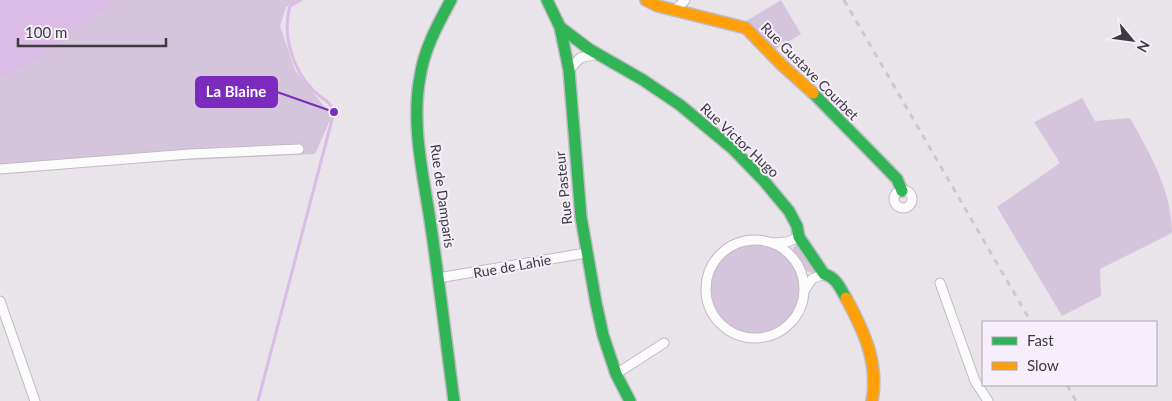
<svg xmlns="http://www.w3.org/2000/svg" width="1172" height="401" font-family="Lato,sans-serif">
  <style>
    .green { fill: #d5c5dc }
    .water { fill: #dbbce6 }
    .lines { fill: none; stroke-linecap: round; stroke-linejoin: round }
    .stream { stroke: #dbbce6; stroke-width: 3 }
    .street-casing { stroke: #bfbcc1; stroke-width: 11 }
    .fast-casing { stroke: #bfbcc1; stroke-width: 14 }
    .slow-casing { stroke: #bfbcc1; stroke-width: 14 }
    .street { stroke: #fcfbfc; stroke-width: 9 }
    .fast { stroke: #30b455; stroke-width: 11 }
    .slow { stroke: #ff9f0a; stroke-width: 11 }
    .rail { stroke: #cac9cb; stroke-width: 3; stroke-dasharray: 6 6; stroke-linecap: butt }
    .labels { text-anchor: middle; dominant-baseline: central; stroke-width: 4; stroke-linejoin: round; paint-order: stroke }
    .street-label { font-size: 14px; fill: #3d3a3f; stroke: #f6eefa }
    .leader { fill: none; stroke: #7b2cbf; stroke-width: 2 }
    .callout-dot { fill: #7b2cbf; stroke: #f6eefa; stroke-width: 2 }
    .callout { fill: #7b2cbf; stroke: #7b2cbf; stroke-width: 2 }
    .callout-label { font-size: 15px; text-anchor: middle; font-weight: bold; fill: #fff }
  </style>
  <rect width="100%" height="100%" fill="#e8e4ea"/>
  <path class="green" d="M0,0H299L286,7L280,26L295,70L332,116L315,154L0,169Z
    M781,0L801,34L774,50L746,21Z
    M1082,98L1095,121L1130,118C1150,154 1172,191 1172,233L1100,269L1101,296L1062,316L997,207L1060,163L1034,122Z
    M797,244L800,245L815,270L813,273C804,273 793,258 793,248Z
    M710 289a45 45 0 1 1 90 0a45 45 0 1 1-90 0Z"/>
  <path class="water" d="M0,0H116L26,67L0,76Z"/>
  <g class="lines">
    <path class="stream" d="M258,401L334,112C330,100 321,99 313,90C292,69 282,34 290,6L301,0"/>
    <defs>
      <path id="street" d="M675,10L685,0
        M569,70L580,58L597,54
        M0,169L189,154L299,149
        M894 199a9 9 0 1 1 18 0a9 9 0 1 1-18 0Z
        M706 289a49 49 0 1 1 98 0a49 49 0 1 1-98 0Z
        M773,243L787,242L799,237
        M438,278L586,253
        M940,283L975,381L988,401
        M804,291L812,279L824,274
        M0,301L35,401
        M616,374L664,343"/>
      <path id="fast" d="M451,0C438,24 424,49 420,77C411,124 423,174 430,220C439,280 446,341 454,401
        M547,0L560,27L569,70L581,217L596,303L603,335L616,374L630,401
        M560,27L589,49L643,80L680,105L732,148L764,181L789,211L797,226L799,237L824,274C836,277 840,288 846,298
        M813,93L897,179L902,191"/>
      <path id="slow" d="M646,0L658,6L746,28L781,64L813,93
        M846,298C864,331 879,363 872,401"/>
    </defs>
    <use href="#street" class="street-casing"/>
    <use href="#fast" class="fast-casing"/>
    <use href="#slow" class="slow-casing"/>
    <use href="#street" class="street"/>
    <use href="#fast" class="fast"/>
    <use href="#slow" class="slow"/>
    <path class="rail" d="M844,0L1031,322
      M1067,385L1076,401"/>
  </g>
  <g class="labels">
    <g class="street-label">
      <text transform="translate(810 71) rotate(45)">Rue Gustave Courbet</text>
      <text transform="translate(740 140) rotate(43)">Rue Victor Hugo</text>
      <text transform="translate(563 188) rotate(-96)">Rue Pasteur</text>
      <text transform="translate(443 196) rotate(82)">Rue de Damparis</text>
      <text transform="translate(512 266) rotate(-10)">Rue de Lahie</text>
    </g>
  </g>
  <path class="leader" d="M334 112L277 92"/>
  <circle class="callout-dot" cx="334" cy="112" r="5"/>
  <rect class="callout" x="196" y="77" width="81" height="30" rx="5"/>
  <g class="callout-label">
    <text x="236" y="97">La Blaine</text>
  </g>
  <rect x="982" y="321" width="175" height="65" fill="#f6eefa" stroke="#aca6af"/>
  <rect x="992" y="337" width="25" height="8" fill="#30b455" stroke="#aca6af"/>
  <text x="1027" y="346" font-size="15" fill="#3d3a3f">Fast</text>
  <rect x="992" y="362" width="25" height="8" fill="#ff9f0a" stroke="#aca6af"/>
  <text x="1027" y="371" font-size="15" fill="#3d3a3f">Slow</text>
  <g transform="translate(1132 40) rotate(119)" stroke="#f6eefa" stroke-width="4" paint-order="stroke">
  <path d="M0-4L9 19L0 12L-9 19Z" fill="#3d3a3f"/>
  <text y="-8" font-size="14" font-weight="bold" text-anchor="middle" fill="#3d3a3f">N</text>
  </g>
  <path d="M18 38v8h148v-8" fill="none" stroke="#3d3a3f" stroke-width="2.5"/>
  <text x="25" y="38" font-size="15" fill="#3d3a3f" stroke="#f6eefa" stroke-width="4" paint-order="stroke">100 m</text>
</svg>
